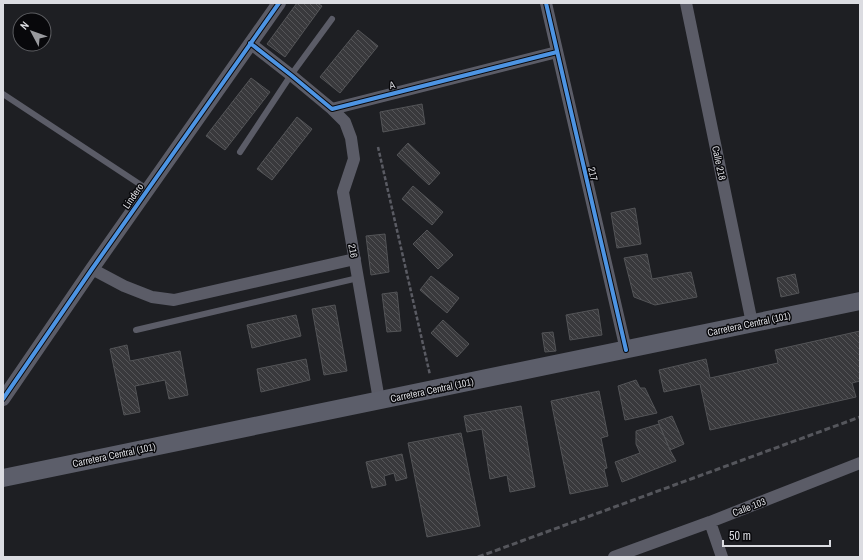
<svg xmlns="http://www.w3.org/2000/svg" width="863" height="560" font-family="'Archivo Narrow',sans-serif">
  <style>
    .building { fill: url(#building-back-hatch); stroke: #535457 }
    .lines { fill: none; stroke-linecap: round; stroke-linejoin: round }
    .path { stroke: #5a5b63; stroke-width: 2.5; stroke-dasharray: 4 2; stroke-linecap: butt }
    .service { stroke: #5b5c67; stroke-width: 6 }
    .minor { stroke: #5b5c67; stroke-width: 12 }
    .tertiary { stroke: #5b5c67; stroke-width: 14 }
    .primary { stroke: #5c5e6a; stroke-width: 18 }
    .rail { stroke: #55565c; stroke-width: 3; stroke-dasharray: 6 3; stroke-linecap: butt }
    .cycleway-casing { stroke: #08080b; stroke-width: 6 }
    .cycleway { stroke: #4d94e3; stroke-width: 4 }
    .labels { text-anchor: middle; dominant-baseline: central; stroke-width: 3; stroke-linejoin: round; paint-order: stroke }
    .street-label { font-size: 10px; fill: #dbdce1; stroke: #08080b }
  </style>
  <defs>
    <pattern id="building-back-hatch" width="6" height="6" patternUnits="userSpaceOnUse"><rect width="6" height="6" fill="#39393c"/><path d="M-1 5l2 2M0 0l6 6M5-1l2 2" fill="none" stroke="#555558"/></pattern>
  </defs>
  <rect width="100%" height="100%" fill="#1e1f23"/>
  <path class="building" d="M297,3H317L322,6L285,57L267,44Z
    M358,30L378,46L340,93L320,77Z
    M251,78L270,92L225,150L206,136Z
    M422,104L425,124L383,132L380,112Z
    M297,117L312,129L272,180L257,169Z
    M408,143L440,173L429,185L397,155Z
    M413,186L443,212L432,225L402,199Z
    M635,208L641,244L617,248L611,213Z
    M427,230L453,255L438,269L413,244Z
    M385,234L389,272L371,275L366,236Z
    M647,254L652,279L691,272L697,297L655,305L634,297L624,258Z
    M795,274L799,293L781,297L777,278Z
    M431,276L459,298L447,313L420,290Z
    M397,292L401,331L387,332L382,294Z
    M335,305L347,371L324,375L312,309Z
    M598,309L602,335L570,340L566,315Z
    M296,315L301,336L252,348L247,325Z
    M443,320L469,344L457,357L431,333Z
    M860,331V381L852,383L856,397L710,430L700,384L664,392L659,370L706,359L710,378L778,363L775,350Z
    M553,332L556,351L545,352L542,333Z
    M127,345L130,361L180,351L188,395L169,399L165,380L135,386L140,412L124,415L110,349Z
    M306,359L310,380L261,392L257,369Z
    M636,380L640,388H645L657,413L625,420L618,386Z
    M599,391L608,436L601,438L607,468L604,469L608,486L570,494L551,401Z
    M521,406L535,487L510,492L507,475L490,479L482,429L467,432L464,416Z
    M672,416L684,444L670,450L658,421Z
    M659,424L670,450L676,461L622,482L615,462L640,453L636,444V431Z
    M461,433L480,526L427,537L408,443Z
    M402,454L407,478L396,481L394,473L384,476L386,485L372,488L366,462Z"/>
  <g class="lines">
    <path class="path" d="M378,147L430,375"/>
    <path class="service" d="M3,94L147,189
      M240,152L291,75L332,19
      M136,330L358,278"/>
    <path class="minor" d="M546,3L626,350
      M686,3L752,323
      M250,43L291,75L332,109L557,52
      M332,109L345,122L351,138L354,159L343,192L379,400
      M92,269L124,286L152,297L174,300L355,259
      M710,522L722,557
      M614,557L710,522L860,463"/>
    <path class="tertiary" d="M3,399L92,269L279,3"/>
    <path class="primary" d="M3,478L860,301"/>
    <path class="rail" d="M478,557L860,417"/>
    <defs>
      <path id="cycleway" d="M546,3L626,350
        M250,43L291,75L332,109L557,52
        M3,399L92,269L279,3"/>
    </defs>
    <use href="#cycleway" class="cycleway-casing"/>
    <use href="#cycleway" class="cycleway"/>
  </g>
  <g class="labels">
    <g class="street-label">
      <text transform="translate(392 85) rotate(-14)">A</text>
      <text transform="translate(719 163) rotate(78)">Calle 218</text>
      <text transform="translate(593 174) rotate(77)">217</text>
      <text transform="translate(133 196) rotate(-55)">Lindero</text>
      <text transform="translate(353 251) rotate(80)">216</text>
      <text transform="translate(749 324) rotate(-12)">Carretera Central (101)</text>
      <text transform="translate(432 390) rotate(-12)">Carretera Central (101)</text>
      <text transform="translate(114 455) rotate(-12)">Carretera Central (101)</text>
      <text transform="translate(749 507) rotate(-21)">Calle 103</text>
    </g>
  </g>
  <rect width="863" height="560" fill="none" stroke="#dbdce1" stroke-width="8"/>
  <g transform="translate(32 32) rotate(311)"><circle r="19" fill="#08080b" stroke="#5c5d61"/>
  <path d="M0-3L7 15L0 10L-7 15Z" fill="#999a9e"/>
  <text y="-6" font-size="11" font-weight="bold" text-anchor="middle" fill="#dbdce1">N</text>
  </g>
  <path d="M723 540v6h107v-6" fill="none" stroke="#dbdce1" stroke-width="2"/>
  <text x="729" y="540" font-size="12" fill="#dbdce1" stroke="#08080b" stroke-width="3" paint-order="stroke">50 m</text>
</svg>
